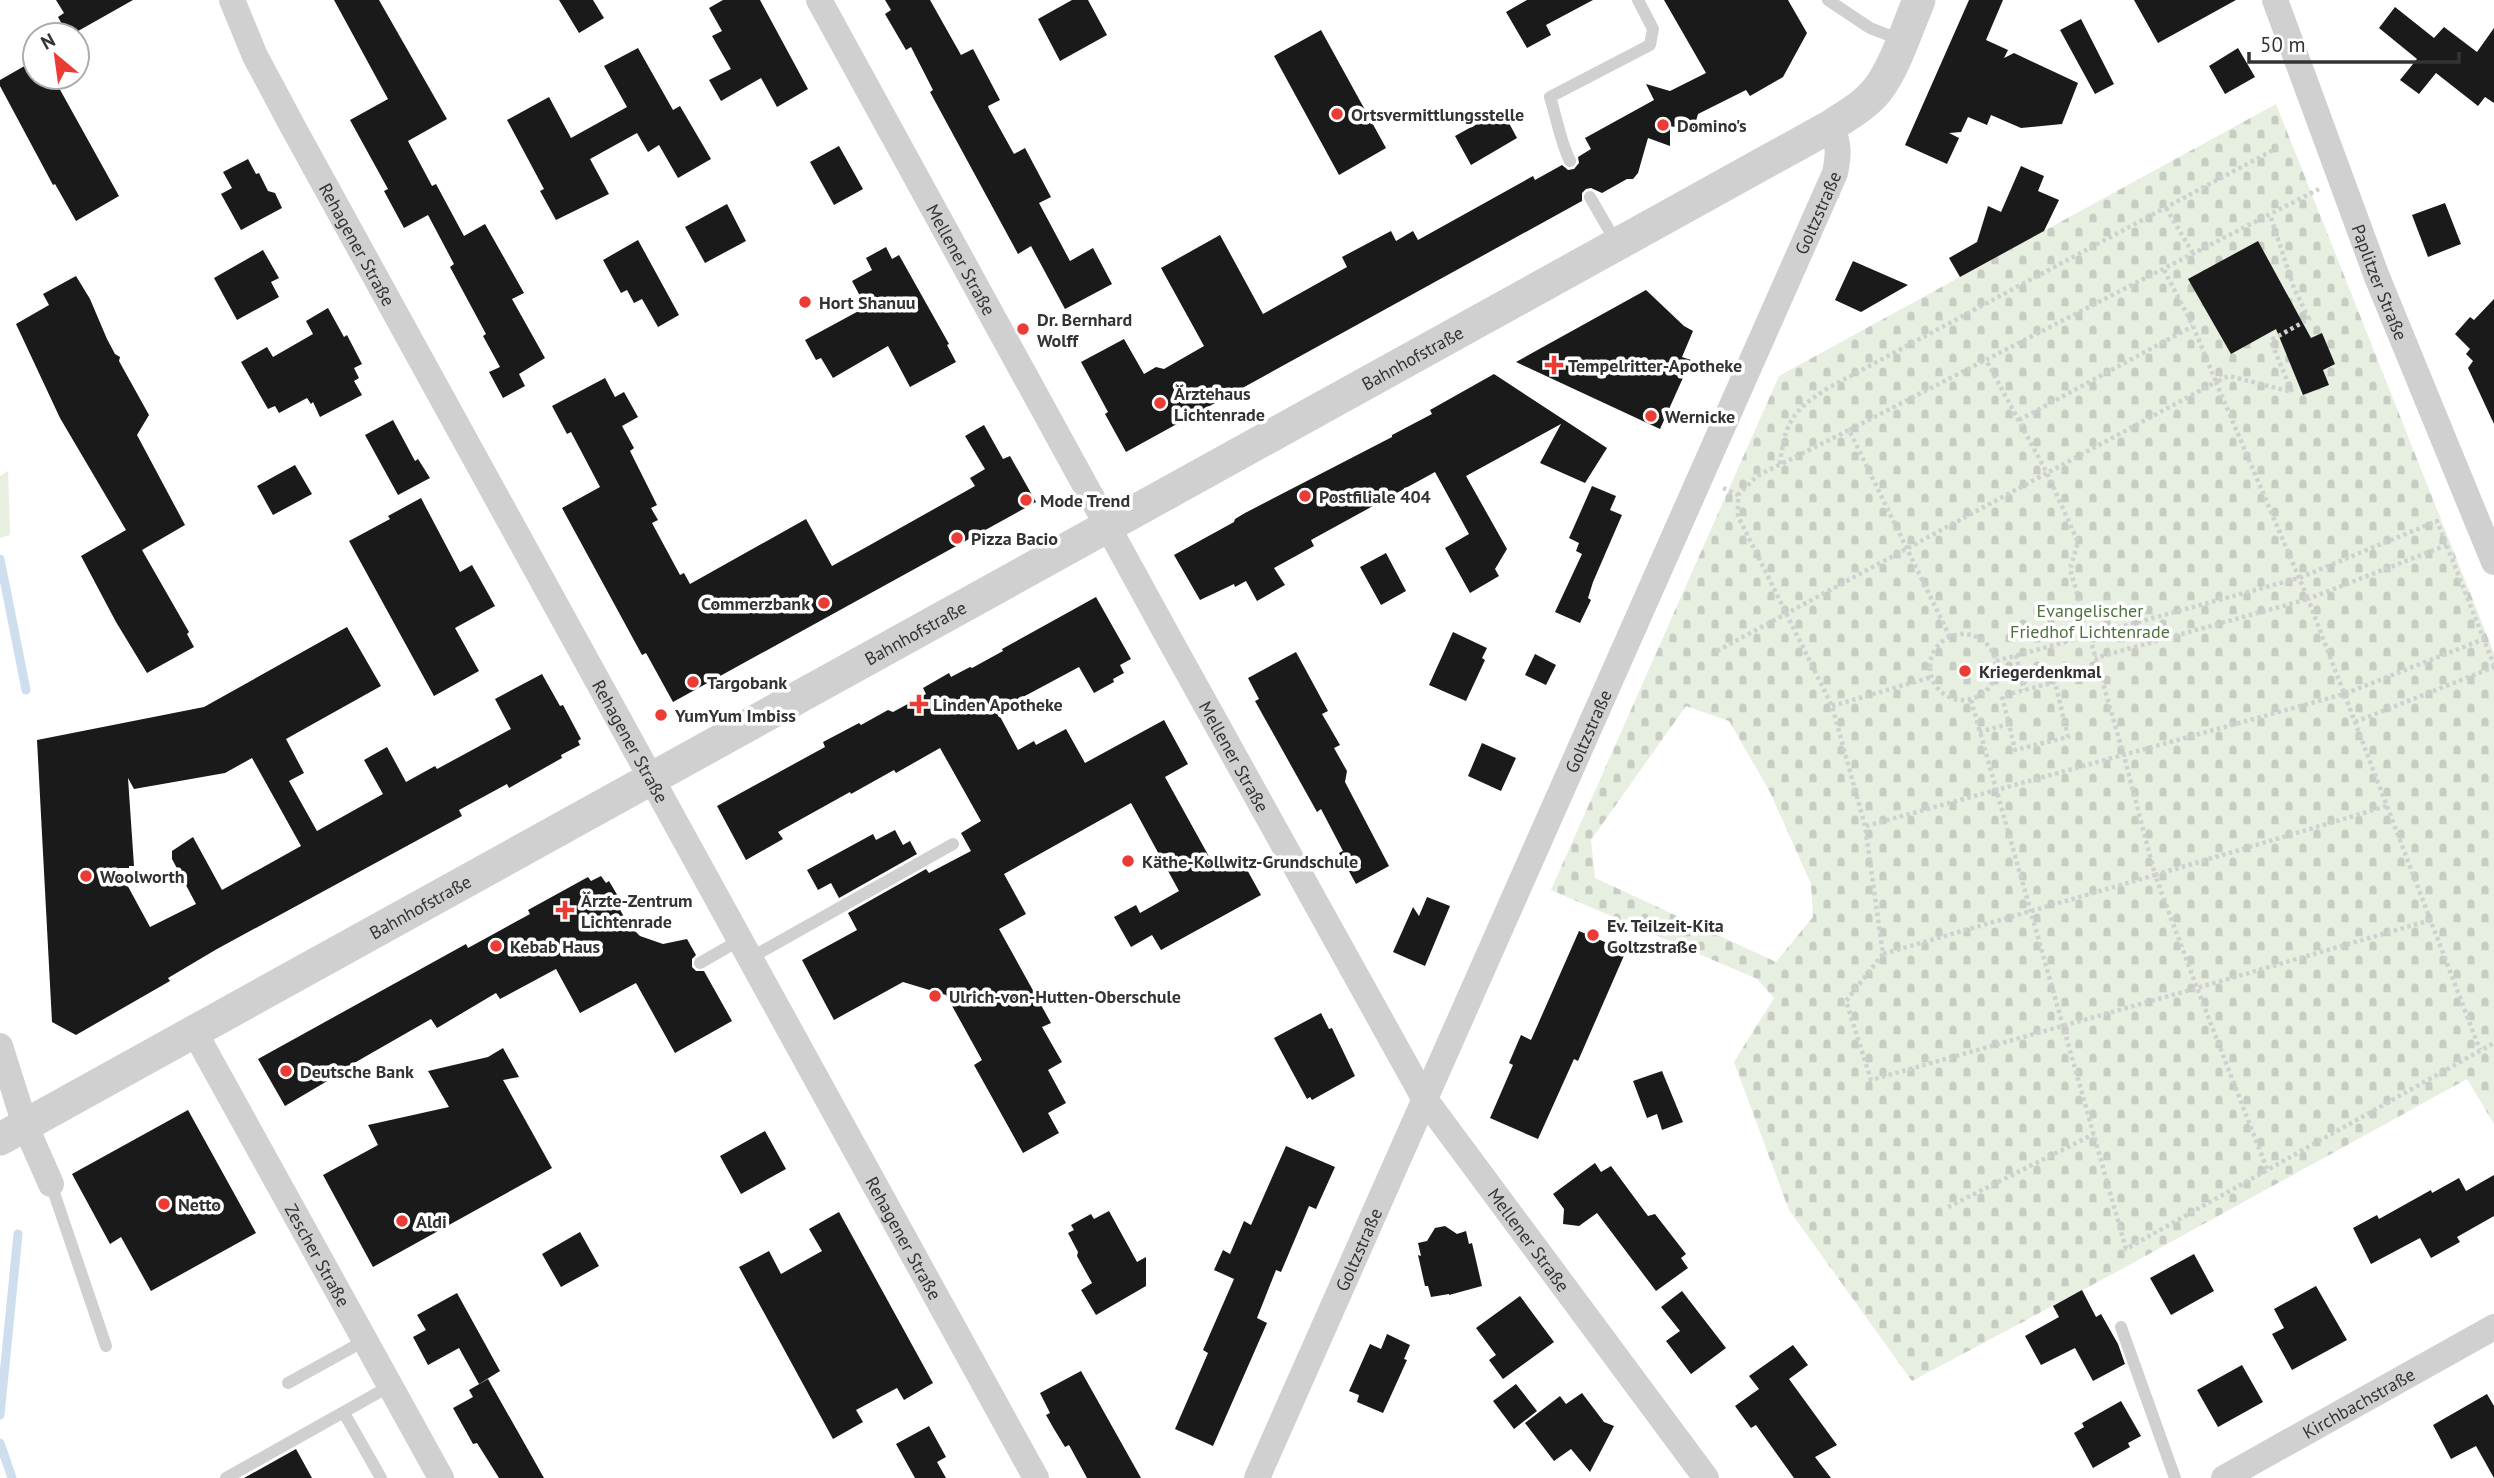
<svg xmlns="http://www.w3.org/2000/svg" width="2494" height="1478" font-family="'PT Sans',sans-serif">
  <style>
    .cemetery { fill: url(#cemetery-stones); fill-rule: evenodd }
    .park { fill: #e7efe1 }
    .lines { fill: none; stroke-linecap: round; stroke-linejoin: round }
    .stream { stroke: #cedeee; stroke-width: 9 }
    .building { fill: #1a1a1a; fill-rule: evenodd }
    .path { stroke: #d0d0d0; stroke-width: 4.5; stroke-dasharray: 3.5 3.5; stroke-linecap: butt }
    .service { stroke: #d0d0d0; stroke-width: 12 }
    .minor { stroke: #d0d0d0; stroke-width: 26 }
    .tertiary { stroke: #d0d0d0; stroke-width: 33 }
    .poi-dot { fill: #ea3b34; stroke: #fff; stroke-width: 2.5 }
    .labels { text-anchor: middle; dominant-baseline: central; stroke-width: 7; stroke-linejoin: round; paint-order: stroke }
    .poi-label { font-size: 18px; font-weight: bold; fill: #333; stroke: #fff; text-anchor: start }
    .street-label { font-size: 18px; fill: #333; stroke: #fff }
    .park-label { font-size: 18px; fill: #50713e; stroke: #fff }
  </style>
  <defs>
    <pattern id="cemetery-stones" width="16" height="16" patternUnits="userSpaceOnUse" patternTransform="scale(1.75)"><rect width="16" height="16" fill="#e7efe1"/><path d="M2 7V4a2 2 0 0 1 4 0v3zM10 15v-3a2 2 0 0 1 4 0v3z" fill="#c7cdc2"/></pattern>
  </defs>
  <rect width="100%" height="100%" fill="#fff"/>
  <path class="cemetery" d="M2276,104L2494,653V1124L2467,1079L2122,1269L1912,1381L1789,1210L1734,1062L1774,998L1757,979L1551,890L1779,376ZM1686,706L1729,721L1770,792L1811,884L1813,917L1776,962L1595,878L1591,840Z"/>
  <path class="park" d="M8,471L10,535L0,538V476Z"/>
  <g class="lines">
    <path class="stream" d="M0,559L26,690
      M0,1415L18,1234
      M0,1443L12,1478"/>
  </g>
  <path class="building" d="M56,0H133L71,35H68L58,17L64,13Z
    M334,0H379L447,119L408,141L432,186L436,184L464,236L485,224L524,293L512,299L545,358L519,374L525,386L503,398L489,372L500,367L483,336L486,334L450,267L454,264L428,215L404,228L384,191L388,189L350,120L388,99Z
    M559,0H593L604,18L579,33Z
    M723,0H760L808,89L777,107L761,78L721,101L709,80L731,69L712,36L722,31L709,8Z
    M885,0H930L961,55L973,49L1000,100L988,106L989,109L1014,154L1025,148L1051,197L1039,203L1070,261L1093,248L1112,284L1065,309L1031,246L1018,254L930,92L933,90L911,47L906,50L885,14L891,10Z
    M1072,0H1088L1107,35L1060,61L1038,19Z
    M1527,0H1593L1546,25L1551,35L1527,48L1506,12Z
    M1664,0H1788L1807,33L1783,77L1750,96L1746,90L1698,114L1693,131L1670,126V146L1648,138L1638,173L1633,179H1627L1602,193L1591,188L1586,189L1582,193V201L1126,452L1105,414L1108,412L1081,362L1124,339L1144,374L1156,367L1164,369L1204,346L1161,268L1220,235L1263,314L1347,267L1342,257L1391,231L1396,241L1413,231L1418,240L1533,176L1535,180L1562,165L1568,170L1574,169L1579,163L1578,157L1591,149L1585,138L1654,100L1646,84L1670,91L1706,73Z
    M1969,0H2003L1986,40L2008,50L2004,58L2014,53L2078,83L2062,124L2021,128L1991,115L1987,125L1968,117L1961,132L1949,133L1959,138L1947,164L1905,145Z
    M2134,0H2236L2158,43Z
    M2395,7L2434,38L2444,27L2477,52L2494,28V103L2485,97L2478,106L2436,73L2419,94L2400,80L2417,59L2379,28Z
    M2081,19L2114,84L2095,94L2060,30Z
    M1321,30L1386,148L1339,175L1274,56Z
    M638,48L673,110L680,106L711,159L678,178L659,145L648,152L637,133L590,159L609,194L556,220L540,191L544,189L507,120L549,97L571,138L627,107L604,66Z
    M2238,48L2255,77L2225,94L2209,66Z
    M35,60V77H53L119,196L76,221L55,184L53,185L0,86V80Z
    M1502,110L1517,138L1471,165L1455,136Z
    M839,146L863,189L834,205L810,162Z
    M248,159L256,174L259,173L268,191L275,193L282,208L241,230L221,194L232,188L223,172Z
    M2021,166L2044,176L2038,191L2059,200L2044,231L1960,277L1949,258L1977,242L1988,206L2001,212Z
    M2445,203L2461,244L2428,257L2412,215Z
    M727,204L746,241L705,263L685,227Z
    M638,240L679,315L658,327L642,299L634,303L627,290L621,293L603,260Z
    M2258,241L2311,338L2322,333L2335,364L2323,370L2329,385L2303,395L2276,329L2231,354L2188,279Z
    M886,247L892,259L899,255L949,344L947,345L956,362L910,387L888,346L833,378L821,358L816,360L805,340L866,307L852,281L872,270L866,258Z
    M263,250L279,278L271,282L279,297L237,320L214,278Z
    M1853,261L1908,285L1861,312L1835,300Z
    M76,276L90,299L107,339L115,354L120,357L119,361L149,415L137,435L185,525L142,550L189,632L187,634L194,647L147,673L116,622L81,556L126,530L60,418L16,324L49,305L43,294Z
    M1646,290L1684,326L1693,331L1682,357L1691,360L1660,429L1516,362Z
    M2494,299V424L2468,368L2473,361L2466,354L2470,349L2455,334L2470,317L2474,320Z
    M328,308L344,337L347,335L362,364L354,368L359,378L354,381L362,395L320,417L313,402L311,404L307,398L279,413L275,406L268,409L241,362L267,347L273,357L313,334L306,321Z
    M1494,374L1607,448L1585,483L1540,463L1561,424L1466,476L1507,549L1495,569L1499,576L1470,593L1445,548L1469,534L1435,472L1311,540L1314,546L1274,568L1285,585L1257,601L1246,581L1235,587L1234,584L1200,600L1174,555L1234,522L1235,519L1245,513L1392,437V435L1432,414L1430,410Z
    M605,378L615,397L624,392L638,417L622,426L634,448L630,451L657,505L651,508L658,520L652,523L680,575L684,573L690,584L806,519L832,566L870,545L975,486L970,478L985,469L965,436L984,425L1003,459L1010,456L1036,502L673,702L646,653L642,655L562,508L600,487L571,432L567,434L552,406Z
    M393,420L415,461L418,459L430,478L398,495L365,435Z
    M295,465L312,494L273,515L257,486Z
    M1592,486L1616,496L1610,510L1622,515L1593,582L1588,598L1591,600L1580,623L1555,612L1582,554L1576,551L1579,543L1569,538Z
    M421,498L460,572L472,565L495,606L455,628L479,671L434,696L349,541L390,519L388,516Z
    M1386,553L1406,591L1381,605L1360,567Z
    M1096,597L1131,659L1120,665L1124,673L1113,679L1114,682L1094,693L1079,667L997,711L1018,750L1034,741L1036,745L1066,729L1085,763L1164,720L1188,764L1165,777L1217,871L1240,857L1261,895L1161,950L1152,935L1131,947L1114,917L1136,905L1140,913L1179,891L1131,803L1004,874L1026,914L999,929L1051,1023L1042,1027L1062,1062L1048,1070L1066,1103L1048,1113L1059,1133L1023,1153L974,1065L982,1060L946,995L903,982L834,1020L802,960L857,930L848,913L926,869L929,873L971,851L961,833L981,821L940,748L896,773L894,770L851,794L850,792L778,832L783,839L746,860L717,806L825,747L823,742L842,732L859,723L861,725L888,710L893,712L926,694L923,688L949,673L951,677L970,667L972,668L1003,651L1002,649Z
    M347,627L381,686L286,739L304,773L289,781L317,831L383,794L364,760L387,747L406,782L435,766L437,769L511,729L495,699L542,674L560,706L563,705L581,739L578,741L580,745L561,755L562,758L509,788L507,784L459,810L462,816L217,949L168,978L170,981L76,1035L52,1022L37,740L204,707ZM252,758L301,846L222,890L193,837L172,851V859L196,904L150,927L118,868H129V866H134L128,778L134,789L225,773Z
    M1453,632L1487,648L1482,658L1485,660L1466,701L1429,685Z
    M1296,652L1328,711L1322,714L1340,745L1334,748L1347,771L1345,782L1389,866L1356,884L1339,853L1343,851L1321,809L1317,812L1255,701L1259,699L1248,678Z
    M1535,654L1556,665L1546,685L1525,675Z
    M1482,743L1516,758L1501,791L1468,776Z
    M895,830L903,845L910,841L917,854L839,898L831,883L818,890L807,870L873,834L876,840Z
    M601,876L606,883L609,881L622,903L618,906L628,924L640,936L663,944L687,939L696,955L692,959V967L696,971H704L732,1021L675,1053L636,983L580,1013L556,969L500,999L496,993L437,1028L431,1019L328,1078L329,1080L285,1106L258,1059L466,944L468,948L530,914L528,910L588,877L591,881Z
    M1427,897L1450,906L1425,966L1393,952L1413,907L1419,916Z
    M1579,931L1626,951L1578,1061L1574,1059L1538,1139L1490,1118L1513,1065L1509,1063L1521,1035L1531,1040Z
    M1321,1013L1329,1029L1332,1028L1355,1076L1312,1100L1310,1097L1307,1099L1274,1038Z
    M503,1048L519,1077L503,1080L552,1168L373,1267L323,1175L378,1145L368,1125L449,1107L428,1071L488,1057Z
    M1662,1071L1683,1122L1662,1130L1657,1114L1647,1118L1633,1081Z
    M188,1110L256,1233L151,1291L121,1237L110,1244L72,1174Z
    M765,1131L786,1169L741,1194L720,1156Z
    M1286,1146L1335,1167L1316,1209L1309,1206L1281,1272L1276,1270L1257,1318L1267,1323L1213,1446L1175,1429L1208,1353L1203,1350L1234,1279L1214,1270L1223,1250L1230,1254L1244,1221L1251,1225Z
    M1595,1163L1601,1172L1611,1166L1648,1216L1655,1214L1686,1254L1681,1258L1688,1268L1656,1291L1597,1213L1579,1226L1563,1224L1564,1209L1553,1194Z
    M2494,1175V1216L2457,1237L2460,1242L2431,1258L2420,1238L2371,1264L2353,1228L2377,1215L2379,1219L2431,1190L2432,1193L2459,1178L2466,1191Z
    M1109,1211L1137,1262L1146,1257V1286L1096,1315L1081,1290L1092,1283L1077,1256L1078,1252L1068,1233L1074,1230L1071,1225L1091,1214L1094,1219Z
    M839,1212L933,1383L904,1400L897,1388L856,1410L863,1422L833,1439L739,1267L769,1251L781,1274L822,1251L809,1229Z
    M1445,1226L1457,1234L1466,1231L1469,1244L1472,1243L1482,1286L1449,1295V1294L1431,1297L1428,1286H1425L1418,1255L1421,1256L1418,1243L1427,1241L1435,1228Z
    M580,1232L599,1266L561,1287L542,1254Z
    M2194,1254L2214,1291L2171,1315L2150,1278Z
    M2316,1286L2347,1340L2292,1370L2272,1334L2284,1328L2274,1309Z
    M2082,1290L2096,1317L2101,1314L2118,1344L2125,1364L2093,1381L2075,1348L2041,1365L2025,1336L2059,1317L2053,1306Z
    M1682,1291L1726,1348L1691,1374L1666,1341L1680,1331L1661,1307Z
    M457,1293L500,1371L479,1384L459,1348L428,1365L413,1337L426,1330L417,1315Z
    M1520,1296L1554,1342L1503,1379L1489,1360L1496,1355L1476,1328Z
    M1387,1334L1410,1345L1404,1359L1407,1360L1383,1413L1357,1402L1359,1395L1349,1391L1370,1344L1381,1349Z
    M1793,1345L1808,1365L1789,1379L1837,1445L1815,1457L1831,1478H1794L1756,1425L1751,1428L1735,1406L1759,1389L1749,1376Z
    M2242,1365L2263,1402L2218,1427L2197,1390Z
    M1081,1371L1141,1478H1087L1069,1445L1065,1447L1054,1429L1046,1415L1050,1413L1040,1393Z
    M488,1379L544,1478H499L477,1443L473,1444L453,1408L473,1397L469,1390Z
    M1516,1384L1537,1411L1514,1429L1493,1401Z
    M1582,1393L1604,1422L1614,1426L1590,1472L1571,1449L1554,1461L1525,1423L1560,1396L1566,1404Z
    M2487,1394L2494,1406V1478L2476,1446L2451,1459L2433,1425Z
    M2121,1401L2141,1436L2128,1443L2130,1447L2093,1468L2074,1433L2084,1427L2082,1423Z
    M929,1426L946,1457L937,1462L946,1478H915L896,1444Z
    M296,1449L312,1478H244Z"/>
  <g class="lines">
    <path class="path" d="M2166,208L2194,255
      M2164,270L2193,326L2216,382L2229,376L2292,392L2272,344L2273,339L2309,319L2294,288L2270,215
      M2019,420L2193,326
      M1849,430L2319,189
      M1780,464C1785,422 1792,411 1828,388L2277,148
      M1723,488L1738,495
      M2447,545L2308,599L2480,1050
      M1930 667a33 33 0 1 1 66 0a33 33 0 1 1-66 0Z
      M1950,637L1849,430L1757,476L1738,495V516L1832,706L1865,826L1883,954L2155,875L2124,756L2070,569L2078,542L2047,473L2216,382L2308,599L2095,658
      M1717,651L2047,473L1986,360
      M2016,655L2024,690
      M1996,661L2299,578L2437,521L2494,665
      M1971,700L2126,1249L2494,1043
      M1832,706L1932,677
      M2355,722L2494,667
      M1979,732L2009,724L2015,750L2068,737L2055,682L2002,696L2009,724
      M1866,826L2344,694L2484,639
      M1883,954L1846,1001L1871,1080L2197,988L2155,875L2387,806
      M2267,1169L2197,988L2431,920
      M1948,1207L2094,1134"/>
    <path class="service" d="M1828,0L1870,28L1901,40
      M1570,161C1560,141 1557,119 1550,97L1650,45L1653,29L1638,0
      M1590,197L1617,244
      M750,958L953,844
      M700,963L740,940
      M51,1184L106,1346
      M2121,1327L2175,1478
      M288,1383L364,1341
      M344,1413L381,1478
      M226,1478L390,1386"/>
    <g class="minor">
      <path id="s1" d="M232,0L255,56L294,129L1036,1478"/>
      <path id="s2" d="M819,0L1171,642L1424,1098L1706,1478"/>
      <path id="s3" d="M2275,0L2377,277L2494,562"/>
      <path id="s4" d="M194,1031L441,1478"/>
      <path d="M0,1046L25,1125L51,1184"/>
      <path id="s5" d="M1257,1478L1835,173C1839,154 1839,143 1831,126"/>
      <path id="s6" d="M2224,1478L2494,1327"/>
    </g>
    <path class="tertiary" id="s7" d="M0,1139L1831,126C1847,115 1866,105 1878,89C1895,67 1908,26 1919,0"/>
  </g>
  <g class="poi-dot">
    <circle cx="1337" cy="114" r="7"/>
    <circle cx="1663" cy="125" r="7"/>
    <circle cx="805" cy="302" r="7"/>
    <circle cx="1023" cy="329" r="7"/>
    <path d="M1550.5 354.5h7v7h7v7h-7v7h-7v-7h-7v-7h7z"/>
    <circle cx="1160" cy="403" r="7"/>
    <circle cx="1651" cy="416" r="7"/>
    <circle cx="1305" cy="496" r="7"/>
    <circle cx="1026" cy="500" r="7"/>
    <circle cx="957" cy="538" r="7"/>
    <circle cx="824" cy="603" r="7"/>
    <circle cx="1965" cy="671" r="7"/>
    <circle cx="693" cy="682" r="7"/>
    <path d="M915.5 693.5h7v7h7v7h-7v7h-7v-7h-7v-7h7z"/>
    <circle cx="661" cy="715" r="7"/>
    <circle cx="1128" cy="861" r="7"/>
    <circle cx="86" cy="876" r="7"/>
    <path d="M561.5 899.5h7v7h7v7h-7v7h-7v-7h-7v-7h7z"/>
    <circle cx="1593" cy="935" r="7"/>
    <circle cx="496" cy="946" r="7"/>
    <circle cx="935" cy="996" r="7"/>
    <circle cx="286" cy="1071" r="7"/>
    <circle cx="164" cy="1204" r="7"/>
    <circle cx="402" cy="1221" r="7"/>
  </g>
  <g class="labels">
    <g class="poi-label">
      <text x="1351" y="114">Ortsvermittlungsstelle</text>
      <text x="1677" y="125">Domino's</text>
      <text x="819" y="302">Hort Shanuu</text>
      <text x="1037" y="319">Dr. Bernhard<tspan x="1037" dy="21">Wolff</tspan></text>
      <text x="1568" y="365">Tempelritter-Apotheke</text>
      <text x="1174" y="393">Ärztehaus<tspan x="1174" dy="21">Lichtenrade</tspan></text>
      <text x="1665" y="416">Wernicke</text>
      <text x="1319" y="496">Postfiliale 404</text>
      <text x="1040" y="500">Mode Trend</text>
      <text x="971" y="538">Pizza Bacio</text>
      <text x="810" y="603" text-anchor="end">Commerzbank</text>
      <text x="1979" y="671">Kriegerdenkmal</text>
      <text x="707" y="682">Targobank</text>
      <text x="933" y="704">Linden Apotheke</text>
      <text x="675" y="715">YumYum Imbiss</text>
      <text x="1142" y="861">Käthe-Kollwitz-Grundschule</text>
      <text x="100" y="876">Woolworth</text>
      <text x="581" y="900">Ärzte-Zentrum<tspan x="581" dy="21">Lichtenrade</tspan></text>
      <text x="1607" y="925">Ev. Teilzeit-Kita<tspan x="1607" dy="21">Goltzstraße</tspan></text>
      <text x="510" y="946">Kebab Haus</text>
      <text x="949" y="996">Ulrich-von-Hutten-Oberschule</text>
      <text x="300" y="1071">Deutsche Bank</text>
      <text x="178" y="1204">Netto</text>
      <text x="416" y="1221">Aldi</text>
    </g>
    <g class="street-label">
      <text stroke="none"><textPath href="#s5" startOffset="1384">Goltzstraße</textPath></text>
      <text stroke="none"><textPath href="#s1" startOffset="275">Rehagener Straße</textPath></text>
      <text stroke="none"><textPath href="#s2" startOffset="296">Mellener Straße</textPath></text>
      <text stroke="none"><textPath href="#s3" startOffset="301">Paplitzer Straße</textPath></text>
      <text stroke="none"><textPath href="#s7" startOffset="1614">Bahnhofstraße</textPath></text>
      <text stroke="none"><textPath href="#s7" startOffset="1046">Bahnhofstraße</textPath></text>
      <text stroke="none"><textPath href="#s5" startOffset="817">Goltzstraße</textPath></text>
      <text stroke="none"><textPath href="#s1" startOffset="842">Rehagener Straße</textPath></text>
      <text stroke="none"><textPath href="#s2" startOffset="863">Mellener Straße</textPath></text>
      <text stroke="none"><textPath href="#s7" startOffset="480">Bahnhofstraße</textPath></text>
      <text stroke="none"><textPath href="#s1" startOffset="1409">Rehagener Straße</textPath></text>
      <text stroke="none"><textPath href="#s2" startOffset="1430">Mellener Straße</textPath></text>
      <text stroke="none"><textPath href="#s5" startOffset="250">Goltzstraße</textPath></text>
      <text stroke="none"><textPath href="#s4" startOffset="256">Zescher Straße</textPath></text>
      <text stroke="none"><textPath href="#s6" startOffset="154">Kirchbachstraße</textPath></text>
    </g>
    <g class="park-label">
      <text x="2090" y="610">Evangelischer<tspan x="2090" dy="21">Friedhof Lichtenrade</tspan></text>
    </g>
  </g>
  <g transform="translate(56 56) rotate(331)"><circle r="33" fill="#ffffff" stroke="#adadad" stroke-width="2"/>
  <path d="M0-5L12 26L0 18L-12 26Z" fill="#ea3b34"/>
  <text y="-10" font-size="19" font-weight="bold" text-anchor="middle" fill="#333333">N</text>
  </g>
  <path d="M2249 52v10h210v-10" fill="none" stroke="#333333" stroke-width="3.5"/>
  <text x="2260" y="52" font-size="21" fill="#333333" stroke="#ffffff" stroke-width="5" paint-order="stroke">50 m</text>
</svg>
